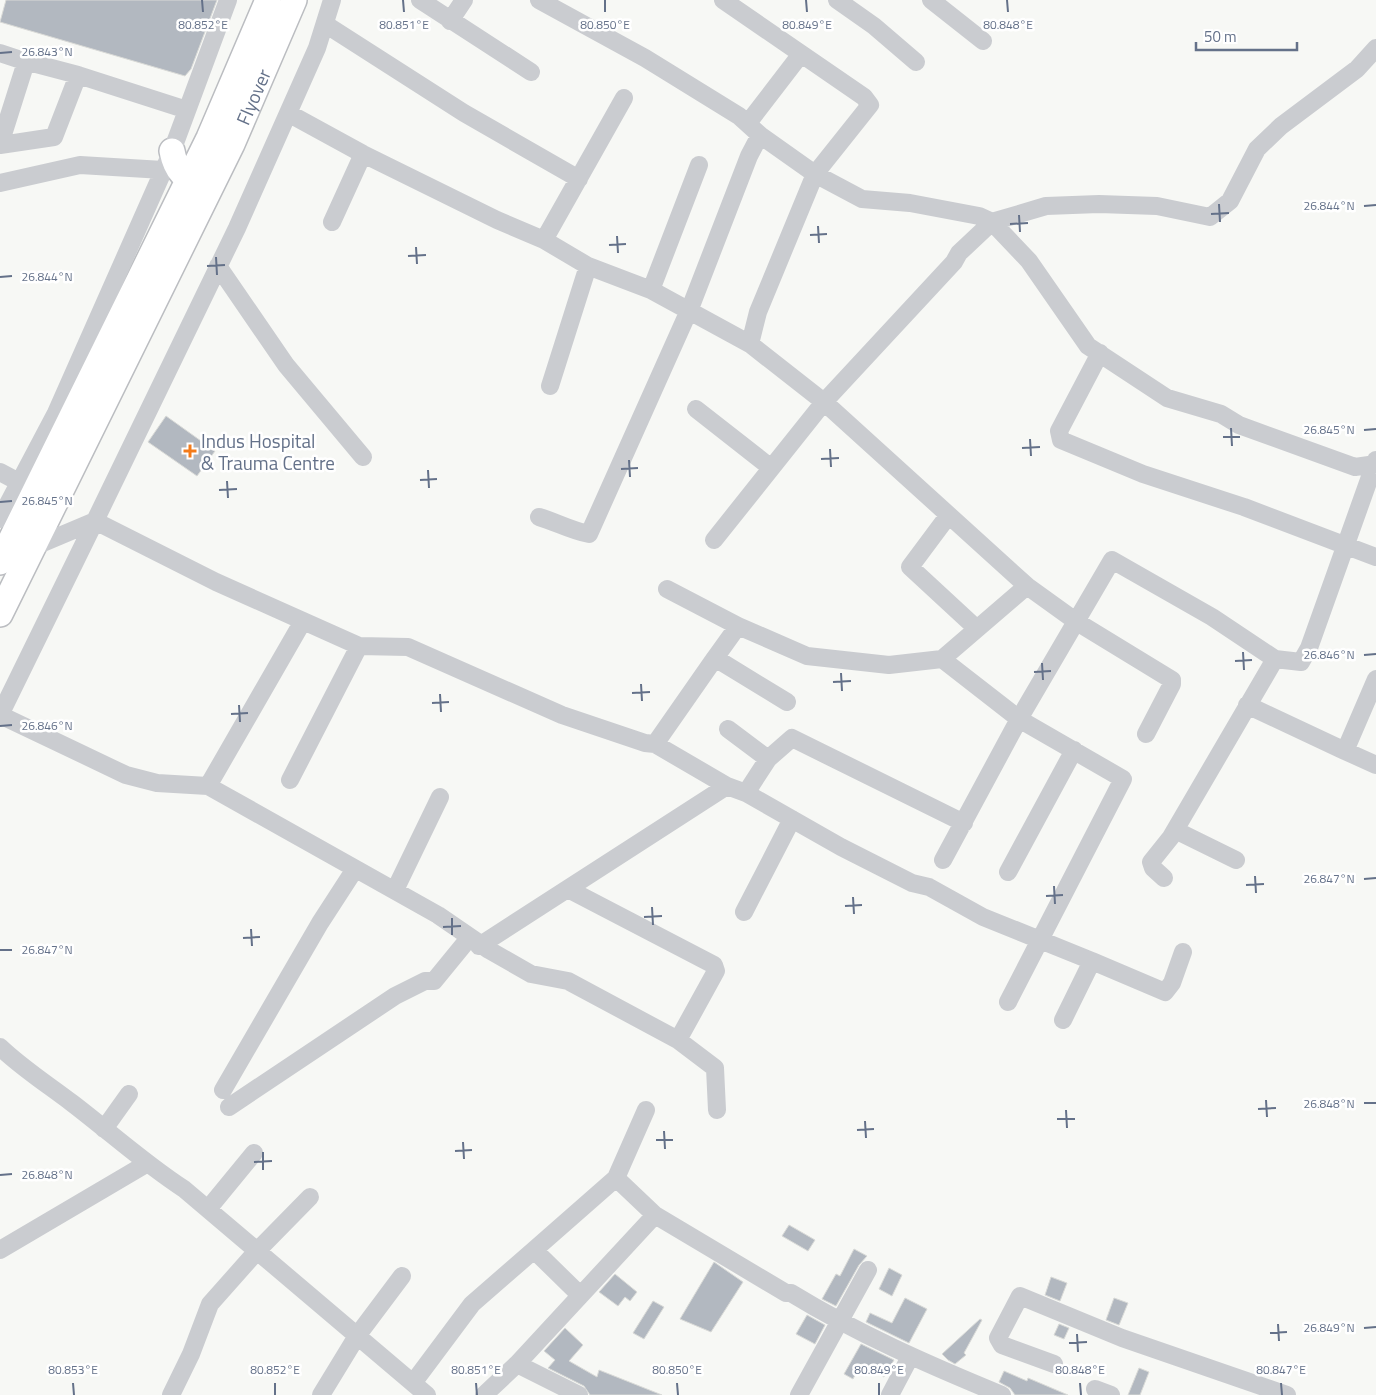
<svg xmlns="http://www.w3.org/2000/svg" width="1376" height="1395" font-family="'Titillium Web',sans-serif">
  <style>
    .building { fill: #b2b8c0; stroke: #d9dad7 }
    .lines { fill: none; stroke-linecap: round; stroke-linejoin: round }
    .highway-casing { stroke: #bbbdc1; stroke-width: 28 }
    .minor { stroke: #caccd0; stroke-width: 18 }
    .highway { stroke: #fff; stroke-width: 25 }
    .ticks { fill: none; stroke: #647189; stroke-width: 2 }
    .poi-dot { fill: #f37b1a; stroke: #fff; stroke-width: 2 }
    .labels { text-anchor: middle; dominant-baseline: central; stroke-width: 5; stroke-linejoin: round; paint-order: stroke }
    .street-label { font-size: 19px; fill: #647189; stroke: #fff }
    .poi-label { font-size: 19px; fill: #647189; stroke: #fff; text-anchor: start }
    .ticks-label { font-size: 12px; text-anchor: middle; fill: #647189; stroke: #fff; stroke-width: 5; stroke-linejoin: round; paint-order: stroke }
  </style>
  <rect width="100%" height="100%" fill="#f7f8f5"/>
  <path class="building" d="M6,0H217L191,69L185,76L0,22Z
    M166,416L215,451L197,476L148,442Z
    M789,1225L815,1240L808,1251L782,1236Z
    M854,1249L867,1256L859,1265L836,1306L822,1299L836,1274L840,1276Z
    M714,1262L743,1282L711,1332L680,1319Z
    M889,1268L902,1275L892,1296L879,1289Z
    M615,1274L637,1292L630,1301L625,1297L618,1306L599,1292Z
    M1051,1277L1067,1283L1060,1301L1045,1295Z
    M905,1298L927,1309L909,1343L866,1322L870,1313L892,1323Z
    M1114,1298L1128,1303L1119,1325L1106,1320Z
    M653,1301L664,1307L644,1339L633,1333Z
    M807,1315L825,1325L815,1344L796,1334Z
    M980,1319L982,1320L964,1353L966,1355L955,1364L948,1360L942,1354Z
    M1059,1324L1069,1328L1064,1339L1054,1335Z
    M565,1328L583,1345L569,1361L597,1377L599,1370L662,1395H590L584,1386L548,1368L555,1360L544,1351Z
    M861,1344L894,1360L884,1377L861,1364L853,1379L844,1374Z
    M1139,1368L1149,1372L1140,1395H1128Z
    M1004,1371L1027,1381L1028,1378L1068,1395H1015L1010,1388L999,1382Z"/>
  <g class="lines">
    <defs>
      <g id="highway">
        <path d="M172,151C176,172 184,177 202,187"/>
        <path d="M0,562L209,138L268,0"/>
        <path id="s1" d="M0,614L232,144L294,0"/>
      </g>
    </defs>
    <use href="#highway" class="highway-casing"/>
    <path class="minor" d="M420,0L531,72
      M539,0L645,58L739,116L760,135L815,174L862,199L910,203L979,216L992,222L1029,261L1088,346L1167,398L1221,414L1239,425L1355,467L1376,464
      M723,0L864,97L870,105L815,174L758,312L750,344
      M837,0L874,26L916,62
      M931,0L983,41
      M450,21L464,0
      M325,24L464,113L579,179
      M0,53L21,60L78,75L187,110
      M288,113L363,154L497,220L544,240L588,266L651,290L750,344L824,402L1027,586L1077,622L1172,680V684L1146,734
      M748,123L801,54
      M0,144L26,62
      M0,145L54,137L78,75
      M0,183L80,165L163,170
      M332,222L363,154
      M544,240L624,98
      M218,266L286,365L363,457
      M651,290L699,165
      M1100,353L1059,431L1061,440L1143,474L1244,507L1376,557
      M550,386L588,266
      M696,409L770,467
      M0,472L30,488
      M948,516L910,567L976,628
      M539,517C556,522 572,531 589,534L691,306L749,156L760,135
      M0,519L56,413L172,151L228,0
      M714,540L824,402L954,262L959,253L992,222L1046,206L1099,204L1157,206L1210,217L1230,201L1257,149L1281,126L1357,69L1376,48
      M31,548L95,521L237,228L317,48L332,0
      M667,589L738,626L807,656L889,665L942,659L1027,586
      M715,658L738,626
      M942,659L1019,719L1123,779L1008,1002
      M1247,705L1345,751L1376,679
      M0,715L95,521L216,582L359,646L408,647L562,715L645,743L655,744L727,786L746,793L841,847L912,883L929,887L983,917L1092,961
      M0,715L126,775L157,783L208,786L438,915L489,950L531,974L568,981L678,1040L715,1068L717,1110
      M728,729L768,759
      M655,744L715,658L787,702
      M1345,751L1376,765
      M290,780L359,646
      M208,786L303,621
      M746,793L768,759L792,738L964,823
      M1175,830L1236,860
      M943,860L1019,719L1112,560L1212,617L1275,659L1301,662L1309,648L1376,460
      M1008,872L1074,750
      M1164,878L1153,868L1151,862L1171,837L1275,659
      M568,889L714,965L716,971L678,1040
      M395,890L440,797
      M744,912L792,819
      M479,946L727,786
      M1063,1020L1092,961L1165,992L1172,983L1183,952
      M0,1047C22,1068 47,1084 72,1103C110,1132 144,1163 184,1189L427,1395
      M223,1090L320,923L355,869
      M229,1107L395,996L425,981H434L470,937
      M104,1129L129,1094
      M616,1178L655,1215L786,1293H791C858,1334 929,1365 1002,1395
      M208,1209L254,1153
      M0,1250L146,1164
      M534,1250L616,1178L646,1110
      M517,1364L579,1395
      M1054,1364L1002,1345L998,1338L1020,1296L1122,1338L1287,1395
      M413,1383L472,1304L534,1250L579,1294
      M1095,1389L1111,1395
      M171,1395L191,1354L210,1304L257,1251L310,1197
      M321,1395L357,1336L402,1276
      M484,1395L517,1364L655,1215
      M799,1395L868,1270
      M890,1395L910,1357"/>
    <use href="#highway" class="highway"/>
  </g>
  <path class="ticks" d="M202,0L203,12M403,0L404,12M605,0V12M806,0L807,12M1007,0L1008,12M0,53L12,52M1219,204L1220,222M1364,206L1376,205M1211,214L1229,213M1019,215L1020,232M1010,224L1028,223M818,226L819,243M810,235L827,234M617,236L618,253M609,245L626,244M416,247L417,264M408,256L426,255M216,257L217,275M207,266L225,265M0,277L12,276M1231,428L1232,446M1364,430L1376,429M1223,437H1240M1030,439L1031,456M1022,448L1040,447M830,449L831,467M821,459L839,458M629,460L630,477M621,469L638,468M428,470L429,488M420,480L437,479M227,481L228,498M219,490L237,489M0,502L12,501M1243,652L1244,670M1364,655L1376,654M1235,661L1252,660M1042,663L1043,680M1034,672L1051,671M841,673L842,691M833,682L851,681M641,684L642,701M632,693L650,692M440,694L441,712M432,703L449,702M239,705L240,722M231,714L248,713M0,726L12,725M1255,876L1256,893M1364,879L1376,878M1246,885L1264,884M1054,886L1055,904M1046,896L1063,895M853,897L854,914M845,906L862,905M652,907L653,925M644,917L662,916M452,918V935M443,927L461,926M251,929L252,946M243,938L260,937M0,950H12M1266,1100L1267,1117M1364,1103H1376M1258,1109L1276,1108M1066,1110L1067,1128M1057,1119H1075M865,1121L866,1138M857,1130L874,1129M664,1131L665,1149M656,1140H673M463,1142L464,1159M455,1151L472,1150M263,1152V1170M254,1162L272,1161M0,1175L12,1174M1278,1324L1279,1341M1364,1328L1376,1327M1270,1333L1287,1332M1077,1334L1078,1352M1069,1343L1087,1342M73,1383L74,1395M275,1383V1395M476,1383L477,1395M677,1383L678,1395M879,1383V1395M1080,1383L1081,1395M1281,1383L1282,1395"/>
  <path class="poi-dot" d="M187.5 443.5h5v5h5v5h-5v5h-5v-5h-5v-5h5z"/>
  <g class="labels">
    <g class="street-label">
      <text stroke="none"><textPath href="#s1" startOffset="576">Flyover</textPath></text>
    </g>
    <g class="poi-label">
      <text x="201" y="440">Indus Hospital<tspan x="201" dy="22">&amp; Trauma Centre</tspan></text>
    </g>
  </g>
  <g class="ticks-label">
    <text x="203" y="29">80.852°E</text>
    <text x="404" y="29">80.851°E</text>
    <text x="605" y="29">80.850°E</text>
    <text x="807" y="29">80.849°E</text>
    <text x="1008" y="29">80.848°E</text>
    <text x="47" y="56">26.843°N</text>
    <text x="1329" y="210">26.844°N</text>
    <text x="47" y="281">26.844°N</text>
    <text x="1329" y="434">26.845°N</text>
    <text x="47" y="505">26.845°N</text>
    <text x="1329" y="659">26.846°N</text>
    <text x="47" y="730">26.846°N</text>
    <text x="1329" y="883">26.847°N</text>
    <text x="47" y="954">26.847°N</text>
    <text x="1329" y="1108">26.848°N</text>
    <text x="47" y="1179">26.848°N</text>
    <text x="1329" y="1332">26.849°N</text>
    <text x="73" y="1374">80.853°E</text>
    <text x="275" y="1374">80.852°E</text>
    <text x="476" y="1374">80.851°E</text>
    <text x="677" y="1374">80.850°E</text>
    <text x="879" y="1374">80.849°E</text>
    <text x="1080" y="1374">80.848°E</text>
    <text x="1281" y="1374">80.847°E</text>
  </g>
  <path d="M1196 42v8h101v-8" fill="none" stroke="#647189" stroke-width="2.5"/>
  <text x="1204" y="42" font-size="15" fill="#647189" stroke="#ffffff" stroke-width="4" paint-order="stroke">50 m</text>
</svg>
